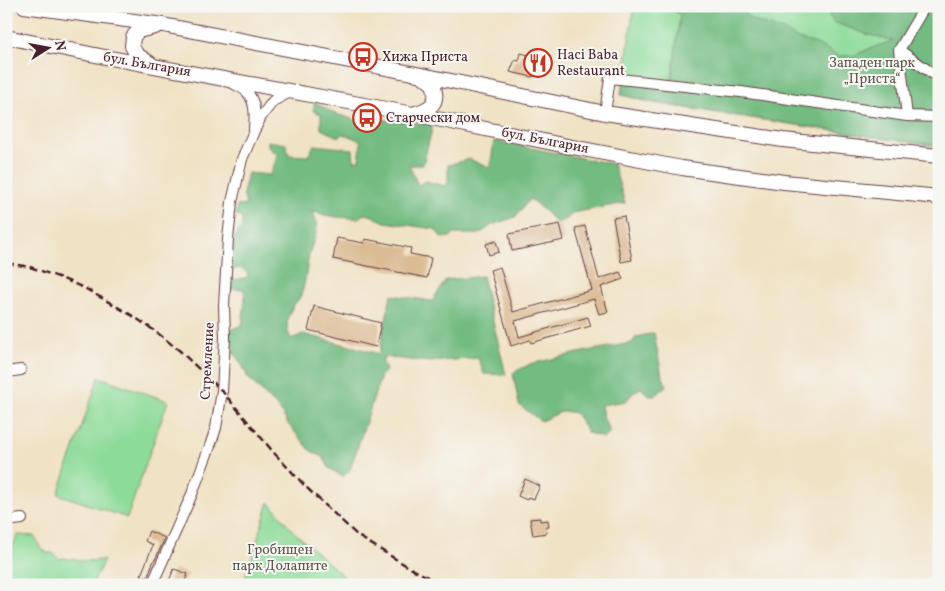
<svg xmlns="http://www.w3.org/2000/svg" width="945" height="591" font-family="Vollkorn,serif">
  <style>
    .green { fill: #8ddb99; stroke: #6c7d62 }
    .forest { fill: #72bb81; stroke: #5e6d56 }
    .building { fill: #dbbb94 }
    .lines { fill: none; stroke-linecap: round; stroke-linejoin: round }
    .minor-casing { stroke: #633c42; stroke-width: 12 }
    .highway-casing { stroke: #633c42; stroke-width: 16 }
    .minor { stroke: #fff; stroke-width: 10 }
    .highway { stroke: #fff; stroke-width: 14 }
    .rail { stroke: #4a1f2b; stroke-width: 2.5; stroke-dasharray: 8 4; stroke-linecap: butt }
    .labels { text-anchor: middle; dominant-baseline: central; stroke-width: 4; stroke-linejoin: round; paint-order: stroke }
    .poi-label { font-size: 14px; fill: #4a1f2b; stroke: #f6f6f2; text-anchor: start }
    .park-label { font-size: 14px; fill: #5e574c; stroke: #f6f6f2 }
    .street-label { font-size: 14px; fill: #4a1f2b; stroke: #f6f6f2 }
  </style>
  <rect width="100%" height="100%" fill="#f6f6f2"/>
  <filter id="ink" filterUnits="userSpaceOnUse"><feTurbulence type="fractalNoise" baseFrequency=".02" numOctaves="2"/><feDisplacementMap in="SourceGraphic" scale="10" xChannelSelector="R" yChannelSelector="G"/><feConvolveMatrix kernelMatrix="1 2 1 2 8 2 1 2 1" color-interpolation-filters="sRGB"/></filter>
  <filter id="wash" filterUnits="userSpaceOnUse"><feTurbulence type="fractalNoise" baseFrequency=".0096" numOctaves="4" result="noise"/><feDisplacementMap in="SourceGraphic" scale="20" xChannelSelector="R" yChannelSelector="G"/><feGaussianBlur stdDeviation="1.12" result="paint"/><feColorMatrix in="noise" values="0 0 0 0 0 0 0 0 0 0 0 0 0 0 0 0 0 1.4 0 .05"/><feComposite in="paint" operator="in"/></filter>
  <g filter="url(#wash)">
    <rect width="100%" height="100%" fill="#f0e2c5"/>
    <path class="green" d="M634,6H939V147L653,103L621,95Z
      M99,377L168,401L127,518L58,494Z
      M269,502L293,531L353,585H243Z
      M18,535L34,536L40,547L47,553H53L59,559L65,558L68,559H76L83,561L104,560L92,585H6V559Z"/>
    <path class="forest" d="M668,6H746L745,14L753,21L784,30L798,39L817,44L838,56L855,55L871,48L893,41L866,34L833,22L824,6H939V145L902,141L668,105L621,95L624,79L671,84L680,15Z
      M315,102L333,113L356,120L361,126L366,118L433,125L423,165H409L418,185L425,181L445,186L448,182V165L469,159L490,168L494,141L613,164L625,203L572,213L567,219L556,223L546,212L530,199L515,217L492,225L479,234H454L450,237L442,238L435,229L385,222L370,215L364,214L358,218C343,218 326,217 312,211C314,216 317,220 317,225C317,236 311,245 309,255C306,269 306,284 300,297C298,301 295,303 293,306C286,318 285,328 291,339L303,334L362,349L379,354L391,295L432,301L446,280L482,276L506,375L484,374L478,358L430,362L383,357V363L386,371L381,376L376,391L350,470L343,477L329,468L323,457L311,451L288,424L283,415L276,406L248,378L243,367L230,347V341L225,338L226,332L242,325L245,300L244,289H230V281L248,277L247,272L241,268L229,270L230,242C236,238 236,233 242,228V218L236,215L237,206L246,205L243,193L248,173L270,175L275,163L277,154L268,147V141L286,144L289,155L308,156L314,145L353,149L354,161L359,160L361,141L344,134L338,137L321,129V114L313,111Z
      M654,333L662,376L667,386L655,396H649L641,388L635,391L626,401L601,405L603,417L610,432L604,438L588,433L575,413L563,411L541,421L519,405L513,373L530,364L587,351L632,343L636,337Z"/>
    <g id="blocks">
      <path class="building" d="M521,53L539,58L540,66L536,68L533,77L510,72L515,60L519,61Z
        M624,216L632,260L621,262L613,218Z
        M560,224L564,240L512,251L509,234Z
        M585,226L599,279L620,272L623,279L601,287L608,312L599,314L594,299L515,321L519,337L588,317L591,326L531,343L530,340L511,346L490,270L500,267L513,312L592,290L575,228Z
        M337,238L364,243L365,239L411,248L410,254L431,258L427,278L333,259Z
        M496,241L499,252L489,255L486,244Z
        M314,306L381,323L376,347L308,330Z
        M525,479L540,486L534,499L528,497L527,500L518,496Z
        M540,518V521L548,520L549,527H546L547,533L533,535L530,519Z
        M149,531L165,538L155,560H154L147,578L141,575L153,545L145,541Z
        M174,569L188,574L183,585H173L168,583Z"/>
    </g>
  </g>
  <g filter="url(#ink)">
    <use href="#blocks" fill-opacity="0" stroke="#633c42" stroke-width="1"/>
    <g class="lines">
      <defs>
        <path id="minor" d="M899,50L939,78
          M233,83C237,86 243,88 247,92C256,102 255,116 254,129
          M605,113L610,78L741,92L907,116L939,117
          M907,116L899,50L925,6
          M6,372L21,370
          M6,521L22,519
          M152,585L192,494L210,446L216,428L222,391L225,338L224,305L228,239L232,202L242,159L254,131L261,117L273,101L292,91"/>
        <path id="highway" d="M24,6L163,25L422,75L605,113L783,140L939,156
          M6,37L105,57L413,114L567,146L682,168L784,182L939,197
          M151,64L136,54L132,46L133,37L138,31L155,27
          M413,114C431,109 440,103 433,84L423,76"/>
      </defs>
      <use href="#minor" class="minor-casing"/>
      <use href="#highway" class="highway-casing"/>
      <use href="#minor" class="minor"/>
      <use href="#highway" class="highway"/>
      <path class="rail" d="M6,263L30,267L61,278L86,289L133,316L155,331L180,351L222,391L275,454L308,489L358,536L412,569L443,585"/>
    </g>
  </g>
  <defs>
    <symbol id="bus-ring" viewBox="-11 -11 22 22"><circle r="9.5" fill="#f6f6f2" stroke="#c8321e" stroke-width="1.5"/><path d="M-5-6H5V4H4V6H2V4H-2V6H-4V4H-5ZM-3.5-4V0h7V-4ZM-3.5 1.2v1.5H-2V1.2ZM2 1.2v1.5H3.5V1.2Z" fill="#c8321e"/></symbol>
    <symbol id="restaurant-ring" viewBox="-11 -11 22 22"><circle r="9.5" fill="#f6f6f2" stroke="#c8321e" stroke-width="1.5"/><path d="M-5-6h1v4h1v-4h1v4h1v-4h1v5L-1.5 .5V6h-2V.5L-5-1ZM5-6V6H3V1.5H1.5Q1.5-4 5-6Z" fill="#c8321e"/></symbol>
  </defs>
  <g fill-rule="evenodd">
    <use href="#bus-ring" x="347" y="41" width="32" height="32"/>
    <use href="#restaurant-ring" x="522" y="47" width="32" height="32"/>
    <use href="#bus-ring" x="351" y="102" width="32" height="32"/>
  </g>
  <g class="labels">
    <g class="poi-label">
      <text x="557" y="55">Haci Baba<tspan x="557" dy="16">Restaurant</tspan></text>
      <text x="382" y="57">Хижа Приста</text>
      <text x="386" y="118">Старчески дом</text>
    </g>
    <g class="park-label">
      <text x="872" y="63">Западен парк<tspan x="872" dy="16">„Приста“</tspan></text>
      <text x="280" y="550">Гробищен<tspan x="280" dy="16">парк Долапите</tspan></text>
    </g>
    <g class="street-label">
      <text transform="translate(147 65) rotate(10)">бул. България</text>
      <text transform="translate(545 141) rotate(11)">бул. България</text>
      <text transform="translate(208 361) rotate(-87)">Стремление</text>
    </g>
  </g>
  <rect width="945" height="591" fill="none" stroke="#f6f6f2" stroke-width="25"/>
  <g transform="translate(48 48) rotate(79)" stroke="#f6f6f2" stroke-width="4" paint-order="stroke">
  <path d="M0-4L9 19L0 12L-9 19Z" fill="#4a1f2b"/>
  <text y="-8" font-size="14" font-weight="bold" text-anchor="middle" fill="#4a1f2b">N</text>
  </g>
</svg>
